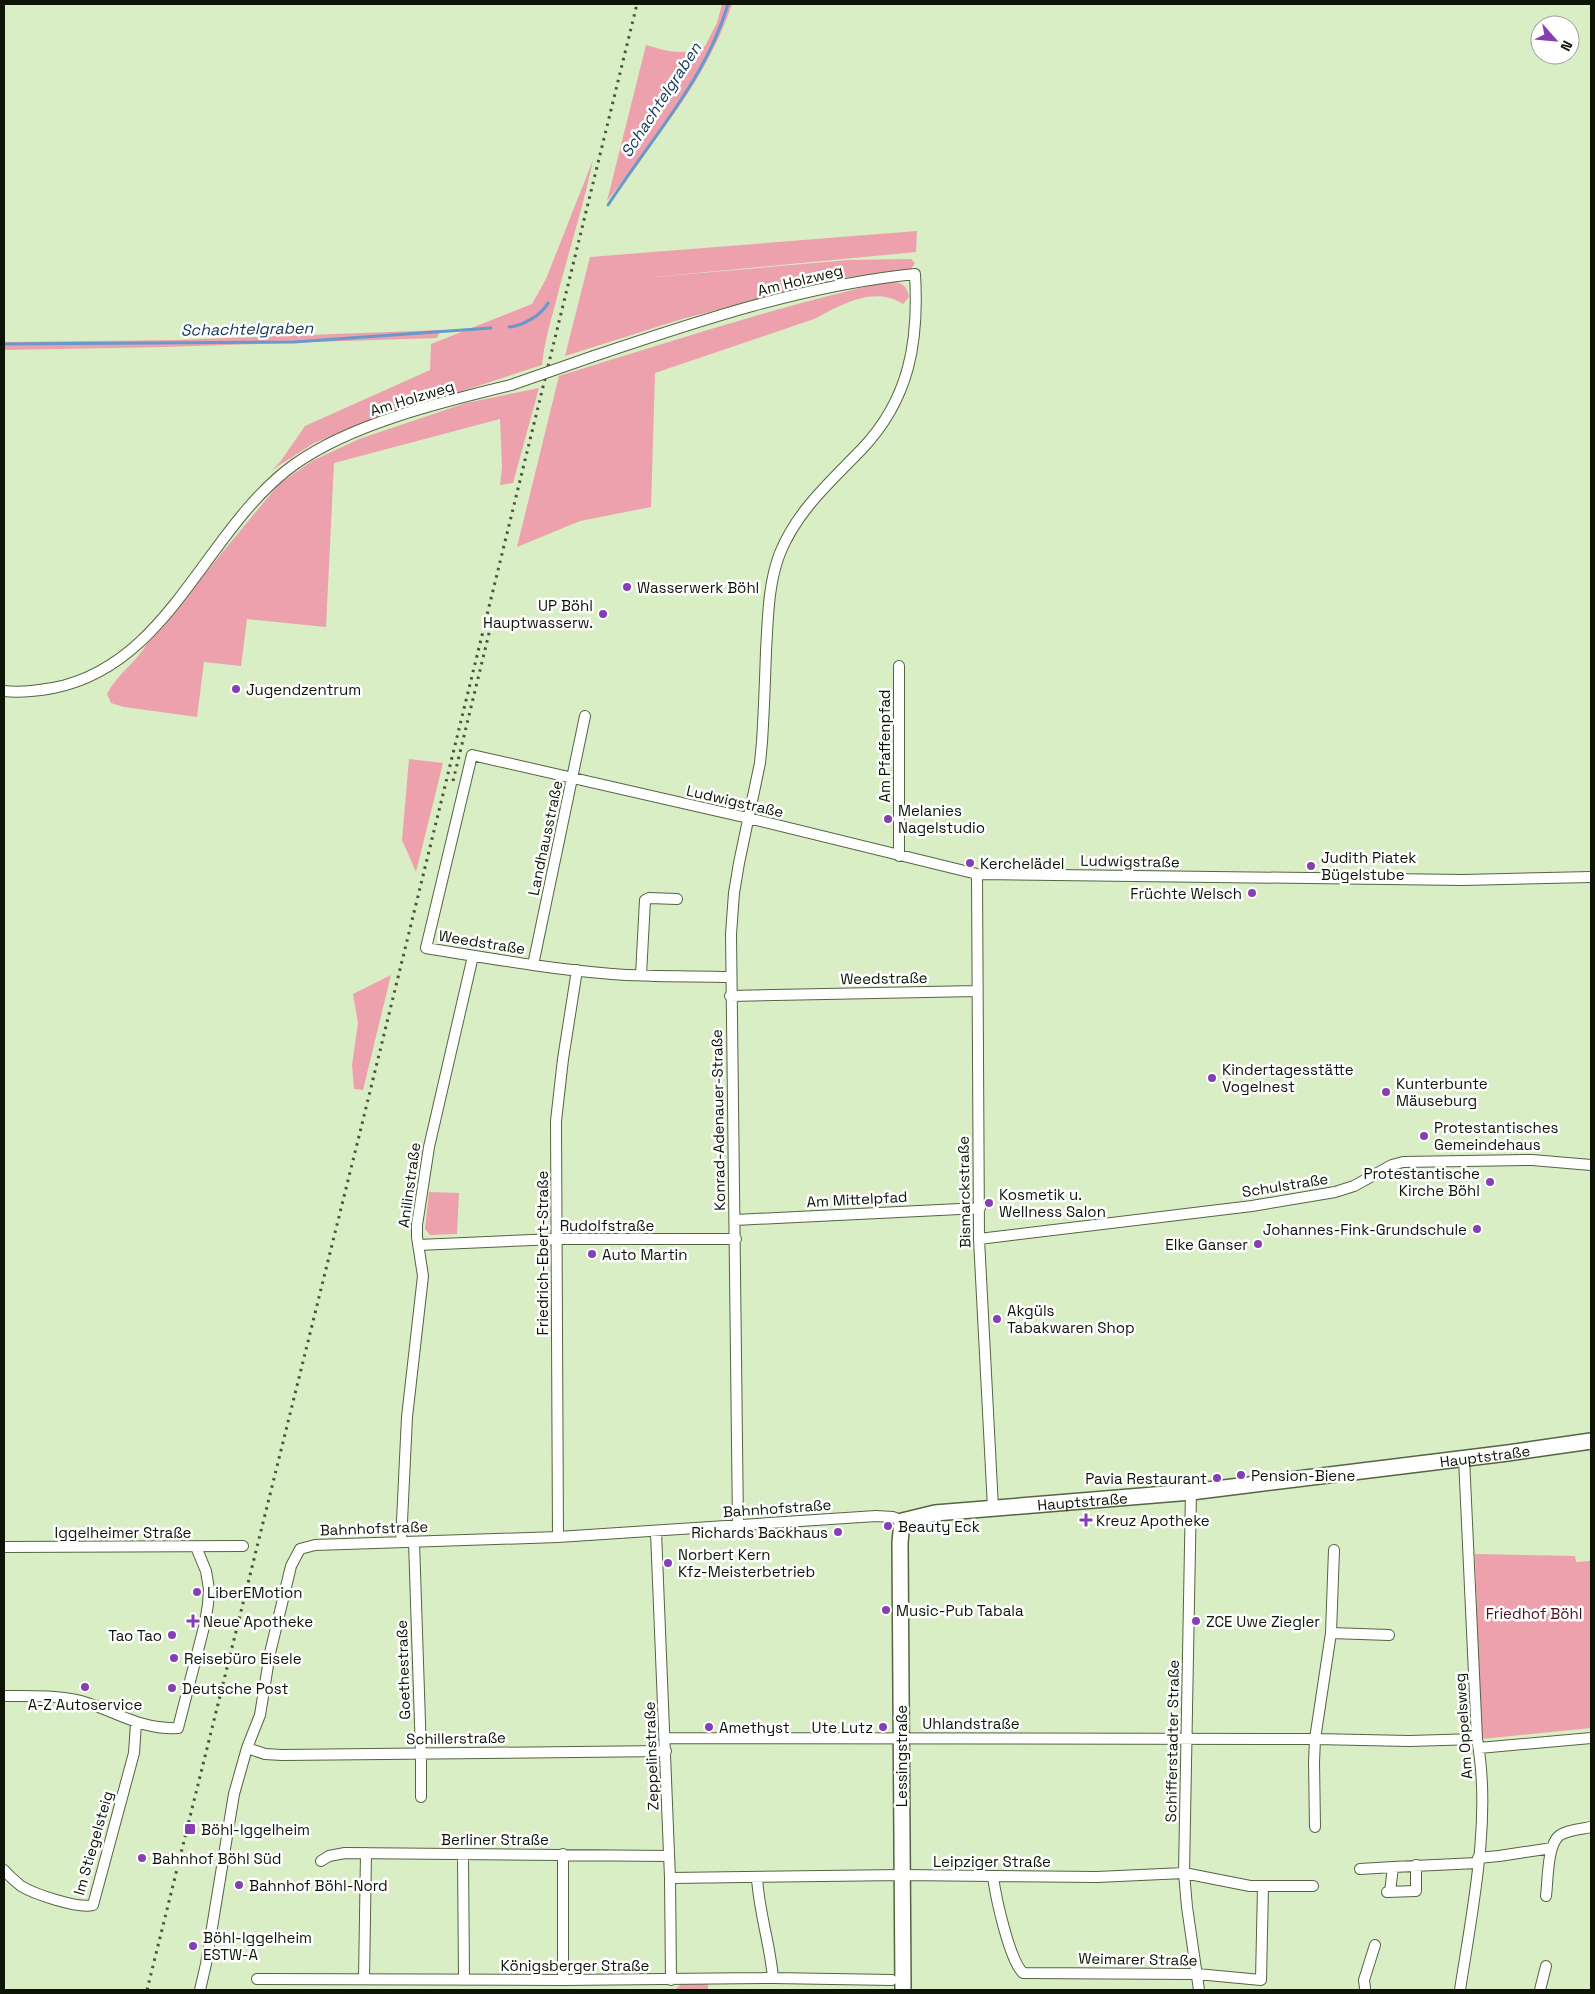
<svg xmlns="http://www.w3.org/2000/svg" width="1595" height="1994" font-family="'Space Grotesk',sans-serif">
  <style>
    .green { fill: #eda1ac }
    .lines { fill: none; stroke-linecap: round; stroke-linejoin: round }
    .stream { stroke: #6799cb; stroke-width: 3 }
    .street-casing { stroke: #536541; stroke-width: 12 }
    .secondary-casing { stroke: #536541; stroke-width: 18 }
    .street { stroke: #fff; stroke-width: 10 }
    .secondary { stroke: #fff; stroke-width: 15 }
    .rail { stroke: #49543e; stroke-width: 3; stroke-dasharray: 2.5 5; stroke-linecap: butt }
    .street-bridge-casing { stroke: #536541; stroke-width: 12; stroke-linecap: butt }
    .street-bridge { stroke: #fff; stroke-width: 10 }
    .poi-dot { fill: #863fb2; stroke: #fff; stroke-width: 2 }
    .labels { text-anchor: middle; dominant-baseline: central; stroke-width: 5; stroke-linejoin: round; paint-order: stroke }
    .street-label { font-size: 15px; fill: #0d1406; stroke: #fff }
    .poi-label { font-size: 15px; fill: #0d1406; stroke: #fff; text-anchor: start }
    .park-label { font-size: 15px; fill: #500d20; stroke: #fff }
    .water-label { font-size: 16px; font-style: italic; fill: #14385a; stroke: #fff }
  </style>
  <rect width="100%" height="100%" fill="#d9eec5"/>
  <path class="green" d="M722,4H732C707,79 655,140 607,201L646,45C670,52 681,56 705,46L717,23Z
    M593,160C583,209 567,256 555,305C550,324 544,344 542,365L367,422L314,443L272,470L280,462L305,426L430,370L431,344L532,304L546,279Z
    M917,231L916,252L655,277L848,260L911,259L915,263L911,269L835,279L682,319L565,356L590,257Z
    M891,281C902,283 907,285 909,297L903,304C874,285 841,305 814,319L655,373L651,507L580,521L517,547L559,376C669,342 778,306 891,281Z
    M441,330L437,338L166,347L4,350V342L176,340Z
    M539,388L513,483L500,485L502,467L500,419L334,463L326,627L247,619L241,666L204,662L197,717L124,707L111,703L107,694C117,674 137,662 148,642L279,484L312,461L359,439L466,403Z
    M409,759L443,763L416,872L402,840Z
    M391,975L363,1090L354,1089L352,1065L358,1023L353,994Z
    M429,1192L459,1193L457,1234L430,1235L425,1229Z
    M1475,1554L1575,1556L1576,1562L1591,1561V1728L1481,1739Z
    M708,1982V1990H675L682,1983Z"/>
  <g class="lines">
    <path class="stream" d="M608,205C650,140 706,79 728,4
      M509,327C522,326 542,315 548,303
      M4,344L294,342L491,328"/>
    <defs>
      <path id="street" d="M594,356C698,321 805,285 915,274C919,341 910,399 861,450C830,482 797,511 780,553C768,584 768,618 766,651C765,681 764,711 762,742L760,763L739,863L734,893L731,934L738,1526
        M4,691C20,693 36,691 53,688C171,665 205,528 295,464C353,423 442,402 511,385
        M899,856V666
        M977,874L979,1239L993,1508
        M533,965L585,716
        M641,975L645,900L649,898L677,899
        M730,977C691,976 651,977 612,974C549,969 488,958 426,948L472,755L748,818L977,874L1463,880L1591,877
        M730,996L977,991
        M735,1220L980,1208
        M979,1239L1252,1206L1335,1192L1354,1186L1392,1165L1403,1162L1532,1160L1591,1165
        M418,1245L557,1239H736
        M1191,1492L1184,1873L1187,1907L1199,1990
        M656,1532L670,1878L671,1980
        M558,1537L556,1121L563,1059L577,970
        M401,1542L407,1417L423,1276L417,1237V1225L429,1147L473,956
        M414,1542L421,1753V1797
        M4,1547L243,1546
        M1331,1633L1389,1635
        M4,1696C29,1696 57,1695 81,1701C116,1711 140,1730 178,1728L205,1623L208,1604L209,1589L206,1571L196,1547
        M665,1738L1315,1739L1409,1741L1477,1739
        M247,1748L265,1754L282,1755L666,1751
        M1479,1748L1591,1738
        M1315,1827L1314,1762L1315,1739L1331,1633L1334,1550
        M463,1855L464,1980
        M1478,1858L1499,1856L1552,1848
        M321,1861L329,1856L345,1853L669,1856
        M1360,1869L1393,1867
        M4,1870C9,1876 15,1881 21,1886C34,1894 78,1909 93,1905L134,1753L136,1723
        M993,1877C996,1898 1009,1959 1023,1973L1197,1974L1261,1980L1263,1887
        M670,1878L902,1875L1097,1877L1184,1873L1250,1886H1313
        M757,1878C759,1912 770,1944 773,1978
        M1387,1892L1416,1891V1865
        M1390,1892L1393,1867L1477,1863
        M1546,1896C1548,1881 1547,1844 1560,1835C1568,1830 1582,1829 1591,1827
        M257,1979L563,1980L773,1978L892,1980
        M364,1979L366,1853
        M563,1980V1854
        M1365,1988L1364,1980L1375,1945
        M200,1990L206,1964L234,1794L247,1748L260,1715L270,1653L291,1566L300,1549L315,1545L558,1537L876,1516L893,1517L902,1521
        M1460,1990C1472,1911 1492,1818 1477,1739L1464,1458
        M1540,1990L1546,1966"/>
      <g id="secondary">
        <path id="s1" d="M903,1990L900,1543L902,1521L935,1513L1191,1492L1508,1453L1591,1441"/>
      </g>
    </defs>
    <use href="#street" class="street-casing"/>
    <use href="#secondary" class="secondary-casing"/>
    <use href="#street" class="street"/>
    <use href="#secondary" class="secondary"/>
    <path class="rail" d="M453,781L492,621
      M147,1990L363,1120L637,4"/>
    <defs>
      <path id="street-bridge" d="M511,385L594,356"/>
    </defs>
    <use href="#street-bridge" class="street-bridge-casing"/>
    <use href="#street-bridge" class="street-bridge"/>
  </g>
  <g class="poi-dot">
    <circle cx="627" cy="587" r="5"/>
    <circle cx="603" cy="614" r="5"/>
    <circle cx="236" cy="689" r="5"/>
    <circle cx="888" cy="819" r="5"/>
    <circle cx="970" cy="863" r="5"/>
    <circle cx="1311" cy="866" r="5"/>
    <circle cx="1252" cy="893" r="5"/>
    <circle cx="1212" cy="1078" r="5"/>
    <circle cx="1386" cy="1092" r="5"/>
    <circle cx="1424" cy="1136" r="5"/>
    <circle cx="1490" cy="1182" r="5"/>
    <circle cx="989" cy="1203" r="5"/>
    <circle cx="1477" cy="1229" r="5"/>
    <circle cx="1258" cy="1244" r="5"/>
    <circle cx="592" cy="1254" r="5"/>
    <circle cx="997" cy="1319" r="5"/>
    <circle cx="1241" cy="1475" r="5"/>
    <circle cx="1217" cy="1478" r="5"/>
    <path d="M1083.5 1512.5h5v5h5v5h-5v5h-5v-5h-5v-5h5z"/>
    <circle cx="888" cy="1526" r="5"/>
    <circle cx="838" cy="1532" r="5"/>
    <circle cx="668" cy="1563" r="5"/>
    <circle cx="197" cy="1592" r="5"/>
    <circle cx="886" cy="1610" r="5"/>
    <path d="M190.5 1613.5h5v5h5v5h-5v5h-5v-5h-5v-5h5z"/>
    <circle cx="1196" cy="1621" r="5"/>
    <circle cx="172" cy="1635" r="5"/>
    <circle cx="174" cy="1658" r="5"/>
    <circle cx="85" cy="1687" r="5"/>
    <circle cx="172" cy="1688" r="5"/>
    <circle cx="709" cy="1727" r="5"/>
    <circle cx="883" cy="1727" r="5"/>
    <rect x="184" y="1823" width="12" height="12" rx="2.5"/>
    <circle cx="142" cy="1858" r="5"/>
    <circle cx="239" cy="1885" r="5"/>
    <circle cx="193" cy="1946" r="5"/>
  </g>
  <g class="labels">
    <g class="street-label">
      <text transform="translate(800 280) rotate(-14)">Am Holzweg</text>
      <text transform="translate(412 398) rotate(-17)">Am Holzweg</text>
      <text transform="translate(884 746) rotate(-90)">Am Pfaffenpfad</text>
      <text transform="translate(735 801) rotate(13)">Ludwigstraße</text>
      <text transform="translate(545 838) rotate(-78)">Landhausstraße</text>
      <text transform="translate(1130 861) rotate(1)">Ludwigstraße</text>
      <text transform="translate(482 942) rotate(9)">Weedstraße</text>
      <text transform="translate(884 978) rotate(-1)">Weedstraße</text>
      <text transform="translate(718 1120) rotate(-91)">Konrad-Adenauer-Straße</text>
      <text transform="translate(409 1185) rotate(-82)">Anilinstraße</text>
      <text transform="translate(1285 1185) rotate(-9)">Schulstraße</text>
      <text transform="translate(964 1192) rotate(-91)">Bismarckstraße</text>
      <text transform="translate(857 1199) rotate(-3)">Am Mittelpfad</text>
      <text x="607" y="1225">Rudolfstraße</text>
      <text transform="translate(542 1253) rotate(-90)">Friedrich-Ebert-Straße</text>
      <text stroke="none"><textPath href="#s1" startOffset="1056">Hauptstraße</textPath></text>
      <text stroke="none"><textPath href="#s1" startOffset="651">Hauptstraße</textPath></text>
      <text transform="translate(777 1508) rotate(-4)">Bahnhofstraße</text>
      <text transform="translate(374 1528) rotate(-2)">Bahnhofstraße</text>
      <text x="123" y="1532">Iggelheimer Straße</text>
      <text transform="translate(403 1670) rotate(-92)">Goethestraße</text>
      <text x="971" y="1723">Uhlandstraße</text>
      <text transform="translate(1463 1726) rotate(-94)">Am Oppelsweg</text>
      <text transform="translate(456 1738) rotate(-1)">Schillerstraße</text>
      <text transform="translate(1172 1741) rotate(-89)">Schifferstadter Straße</text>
      <text transform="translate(651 1756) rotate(-92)">Zeppelinstraße</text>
      <text transform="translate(901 1756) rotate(-90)">Lessingstraße</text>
      <text x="495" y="1839">Berliner Straße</text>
      <text transform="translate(93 1843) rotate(-74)">Im Stiegelsteig</text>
      <text x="992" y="1861">Leipziger Straße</text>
      <text transform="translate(1138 1959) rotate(1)">Weimarer Straße</text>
      <text x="575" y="1965">Königsberger Straße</text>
    </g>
    <g class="poi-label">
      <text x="637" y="587">Wasserwerk Böhl</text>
      <text x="593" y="605" text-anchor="end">UP Böhl<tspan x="593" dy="17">Hauptwasserw.</tspan></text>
      <text x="246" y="689">Jugendzentrum</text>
      <text x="898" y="810">Melanies<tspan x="898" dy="17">Nagelstudio</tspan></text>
      <text x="1321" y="857">Judith Piatek<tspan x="1321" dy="17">Bügelstube</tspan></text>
      <text x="980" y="863">Kerchelädel</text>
      <text x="1242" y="893" text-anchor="end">Früchte Welsch</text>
      <text x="1222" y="1069">Kindertagesstätte<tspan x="1222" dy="17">Vogelnest</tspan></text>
      <text x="1396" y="1083">Kunterbunte<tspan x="1396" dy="17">Mäuseburg</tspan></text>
      <text x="1434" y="1127">Protestantisches<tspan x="1434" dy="17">Gemeindehaus</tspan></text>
      <text x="1480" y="1173" text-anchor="end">Protestantische<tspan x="1480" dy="17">Kirche Böhl</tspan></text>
      <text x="999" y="1194">Kosmetik u.<tspan x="999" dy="17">Wellness Salon</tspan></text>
      <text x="1467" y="1229" text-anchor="end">Johannes-Fink-Grundschule</text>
      <text x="1248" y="1244" text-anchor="end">Elke Ganser</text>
      <text x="602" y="1254">Auto Martin</text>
      <text x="1007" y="1310">Akgüls<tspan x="1007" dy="17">Tabakwaren Shop</tspan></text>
      <text x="1251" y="1475">Pension-Biene</text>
      <text x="1207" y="1478" text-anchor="end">Pavia Restaurant</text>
      <text x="1096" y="1520">Kreuz Apotheke</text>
      <text x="898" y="1526">Beauty Eck</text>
      <text x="828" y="1532" text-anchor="end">Richards Backhaus</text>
      <text x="678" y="1554">Norbert Kern<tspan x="678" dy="17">Kfz-Meisterbetrieb</tspan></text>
      <text x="207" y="1592">LiberEMotion</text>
      <text x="896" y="1610">Music-Pub Tabala</text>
      <text x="203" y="1621">Neue Apotheke</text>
      <text x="1206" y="1621">ZCE Uwe Ziegler</text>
      <text x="162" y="1635" text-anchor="end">Tao Tao</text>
      <text x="184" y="1658">Reisebüro Eisele</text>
      <text x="182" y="1688">Deutsche Post</text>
      <text x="85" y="1704" text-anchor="middle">A-Z Autoservice</text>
      <text x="719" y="1727">Amethyst</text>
      <text x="873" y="1727" text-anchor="end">Ute Lutz</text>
      <text x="201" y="1829">Böhl-Iggelheim</text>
      <text x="152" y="1858">Bahnhof Böhl Süd</text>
      <text x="249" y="1885">Bahnhof Böhl-Nord</text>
      <text x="203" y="1937">Böhl-Iggelheim<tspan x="203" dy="17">ESTW-A</tspan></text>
    </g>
    <g class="park-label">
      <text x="1534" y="1613">Friedhof Böhl</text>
    </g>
    <g class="water-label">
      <text transform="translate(661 100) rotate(-57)">Schachtelgraben</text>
      <text transform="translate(247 329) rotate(-1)">Schachtelgraben</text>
    </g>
  </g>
  <rect width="1595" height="1994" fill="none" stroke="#0d1406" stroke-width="10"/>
  <g transform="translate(1555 40) rotate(117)"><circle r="24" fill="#ffffff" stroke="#9ea19b"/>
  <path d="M0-4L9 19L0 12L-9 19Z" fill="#863fb2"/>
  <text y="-8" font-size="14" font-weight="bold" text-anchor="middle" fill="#0d1406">N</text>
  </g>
</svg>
